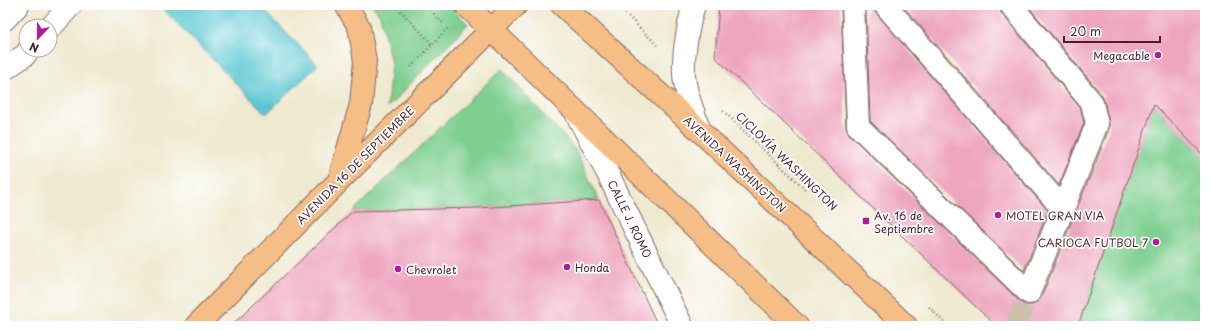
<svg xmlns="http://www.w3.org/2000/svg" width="1210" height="331" font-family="'Playpen Sans',sans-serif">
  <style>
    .green { fill: #7ecf90; stroke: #64775e }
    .water { fill: #59c6d2; stroke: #52727e }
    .building { fill: #eea6bf }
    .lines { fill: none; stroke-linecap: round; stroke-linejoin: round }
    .minor-tunnel { stroke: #cdc1ae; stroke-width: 22; stroke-dasharray: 22 11; stroke-linecap: butt }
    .minor-casing { stroke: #836664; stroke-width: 24 }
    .major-casing { stroke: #836664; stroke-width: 24 }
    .path { stroke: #836664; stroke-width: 2.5; stroke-dasharray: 1 3; stroke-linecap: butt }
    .minor { stroke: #fff; stroke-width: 22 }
    .major { stroke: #f6be87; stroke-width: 22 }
    .poi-dot { fill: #b5179e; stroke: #fff; stroke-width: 1.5 }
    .labels { text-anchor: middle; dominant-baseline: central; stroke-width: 3.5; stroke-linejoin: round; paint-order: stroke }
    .poi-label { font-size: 11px; fill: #4a1f2b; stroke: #fff; text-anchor: start }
    .street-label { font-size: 11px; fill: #4a1f2b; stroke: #fff }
  </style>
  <rect width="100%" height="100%" fill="#fff"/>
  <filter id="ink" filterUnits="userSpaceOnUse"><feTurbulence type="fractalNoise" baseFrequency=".025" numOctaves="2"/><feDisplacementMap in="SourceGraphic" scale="8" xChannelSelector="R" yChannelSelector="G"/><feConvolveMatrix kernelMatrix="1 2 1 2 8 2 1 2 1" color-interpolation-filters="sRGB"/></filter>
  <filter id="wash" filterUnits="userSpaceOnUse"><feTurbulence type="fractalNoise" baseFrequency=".012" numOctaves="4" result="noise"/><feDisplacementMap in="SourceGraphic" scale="16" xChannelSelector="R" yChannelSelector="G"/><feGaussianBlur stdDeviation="0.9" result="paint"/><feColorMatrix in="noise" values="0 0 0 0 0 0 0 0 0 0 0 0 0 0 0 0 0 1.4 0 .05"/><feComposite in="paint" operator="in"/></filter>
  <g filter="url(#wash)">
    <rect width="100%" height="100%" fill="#eee9cf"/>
    <path class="green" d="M372,5H448L468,24L387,108L391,62L380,15Z
      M502,69L575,149L599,200L478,208L353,211Z
      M1154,104L1205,157V326H1078Z"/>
    <path class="water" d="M163,5H259L318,65L266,114L161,7Z"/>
    <g id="blocks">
      <path class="building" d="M719,5H841L846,127L849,134L1020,302L1025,305H1032L1037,302L1041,298L1109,129V122L1104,100L1102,95L1027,5H1205V157L1154,104L1078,326H996L715,57Z
        M866,5H873L876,13L1048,211L1024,271L870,121Z
        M902,5H999L1001,13L1081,109L1084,123L1059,185Z
        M599,200L658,326H231L353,211L478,208Z"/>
    </g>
  </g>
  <g filter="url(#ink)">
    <use href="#blocks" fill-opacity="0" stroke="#836664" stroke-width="1"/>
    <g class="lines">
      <path class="minor-tunnel" d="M1016,326L1029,293"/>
      <defs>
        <path id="minor" d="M694,5C688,25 681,62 685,83C687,97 695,116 700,131
          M853,5L858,126L1029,293L1097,124L1092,103L1011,5
          M885,5L1063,209
          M5,19L18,5
          M50,28L71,5
          M5,69L25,55L29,50
          M577,115L606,170L682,326"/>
        <path id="major" d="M466,5L797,326
          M562,5L700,131L906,326
          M339,180L361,104L365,61L359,27L346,5
          M196,326L339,181L516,5"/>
      </defs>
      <use href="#minor" class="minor-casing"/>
      <use href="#major" class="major-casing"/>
      <path class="path" d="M395,5L432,44
        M425,5L443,23
        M617,5L657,45
        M411,67L448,28L447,27
        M723,111L805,189
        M929,307L948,326"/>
      <use href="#minor" class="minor"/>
      <use href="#major" class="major"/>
    </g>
  </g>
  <g class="poi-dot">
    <circle cx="1158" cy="55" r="4"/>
    <circle cx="998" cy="215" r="4"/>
    <rect x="862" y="217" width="8" height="8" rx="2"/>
    <circle cx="1156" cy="242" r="4"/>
    <circle cx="567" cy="267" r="4"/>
    <circle cx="398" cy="269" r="4"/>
  </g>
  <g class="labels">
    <g class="poi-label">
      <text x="1150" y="55" text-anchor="end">Megacable</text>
      <text x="874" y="215">Av. 16 de<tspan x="874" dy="13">Septiembre</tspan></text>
      <text x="1006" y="215">MOTEL GRAN VIA</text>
      <text x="1148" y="242" text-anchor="end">CARIOCA FUTBOL 7</text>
      <text x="575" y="267">Honda</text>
      <text x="406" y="269">Chevrolet</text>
    </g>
    <g class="street-label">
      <text transform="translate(787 161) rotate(44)">CICLOVÍA WASHINGTON</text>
      <text transform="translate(735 164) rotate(43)">AVENIDA WASHINGTON</text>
      <text transform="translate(355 165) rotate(-45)">AVENIDA 16 DE SEPTIEMBRE</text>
      <text transform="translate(630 219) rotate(64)">CALLE J. ROMO</text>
    </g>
  </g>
  <rect width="1210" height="331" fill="none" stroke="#fff" stroke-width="20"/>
  <g transform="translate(38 38) rotate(202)"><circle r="19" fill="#ffffff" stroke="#b7a5aa"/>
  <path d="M0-3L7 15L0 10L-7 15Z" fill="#b5179e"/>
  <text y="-6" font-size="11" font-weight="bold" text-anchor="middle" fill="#4a1f2b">N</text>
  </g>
  <path d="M1064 36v6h96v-6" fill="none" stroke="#4a1f2b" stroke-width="2"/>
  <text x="1070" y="36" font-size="12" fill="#4a1f2b" stroke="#ffffff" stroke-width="3" paint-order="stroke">20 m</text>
</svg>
